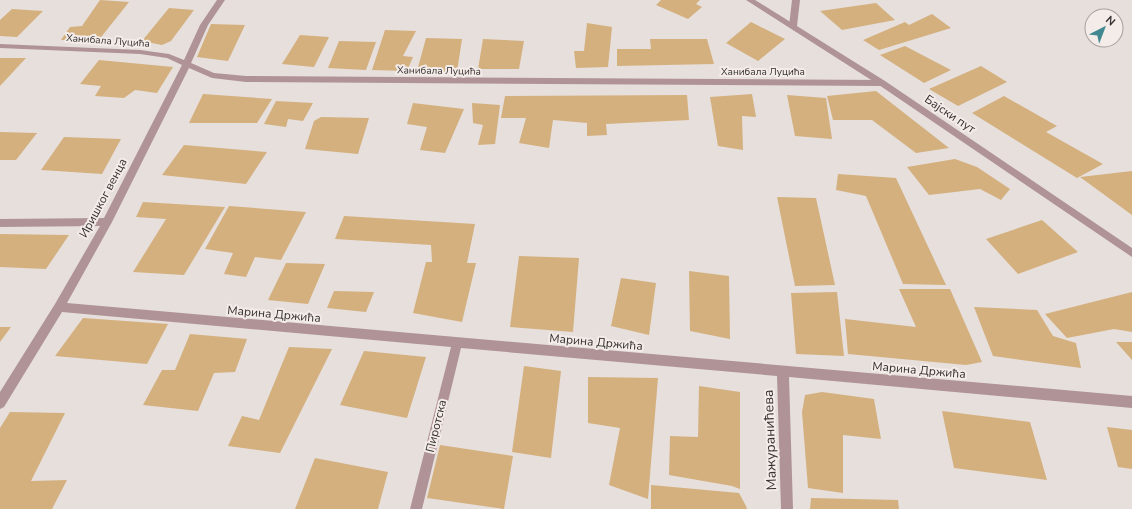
<svg xmlns="http://www.w3.org/2000/svg" width="1132" height="509" font-family="'Nunito Sans',sans-serif">
  <style>
    .building { fill: #d4b07e }
    .lines { fill: none; stroke-linecap: round; stroke-linejoin: round }
    .minor { fill: #b09396; fill-rule: evenodd }
    .tertiary { fill: #b09396; fill-rule: evenodd }
    .labels { text-anchor: middle; dominant-baseline: central; stroke-width: 4; stroke-linejoin: round; paint-order: stroke }
    .far-street-label { font-size: 10px; fill: #343130; stroke: #f4ece9 }
    .street-label { font-size: 12px; fill: #343130; stroke: #f4ece9 }
    .near-street-label { font-size: 14px; fill: #343130; stroke: #f4ece9 }
  </style>
  <rect width="100%" height="100%" fill="#e6dfdc"/>
  <path class="building" d="M100,0L129,2L98,41L61,40L70,27L82,26Z
    M661,0H700L696,4L702,7L688,19L656,5Z
    M876,3L895,20L842,30L820,11Z
    M169,8L194,10L171,41L162,45L142,41Z
    M12,9L43,11L17,37L0,36V20Z
    M932,14L951,28L879,50L863,40L905,22L909,25Z
    M751,22L785,39L758,61L726,43Z
    M587,23L612,27L608,67L576,68L574,51H584Z
    M211,24L245,25L228,61L197,57Z
    M385,30L416,31L403,56L413,57L407,71L372,70Z
    M300,35L329,37L314,67L282,64Z
    M426,38L462,39L457,72L417,71Z
    M483,39L524,41L519,69H478Z
    M650,39H707L714,64L617,66V49H651Z
    M339,41L376,42L366,70L328,68Z
    M905,46L951,70L924,83L880,55Z
    M0,58H26L0,86Z
    M99,60L173,67L157,93L135,90L124,98L95,96L101,86L80,84Z
    M981,66L1007,82L958,106L929,89Z
    M876,91L949,148L916,153L872,120H833L827,96Z
    M203,94L272,99L257,123H189Z
    M752,94L756,117L742,116L743,150L718,146L710,97Z
    M687,95L689,120L606,124L607,135L587,136V123L553,120L549,148L519,143L526,118H501L505,96Z
    M787,95L826,98L832,139L795,136Z
    M1004,96L1057,126L1046,132L1103,164L1077,178L972,113Z
    M276,101L313,103L303,121L288,119L286,127L264,124Z
    M413,103L464,109L445,153L420,150L427,127L407,124Z
    M472,103L500,105L495,144L478,145L483,125L473,123Z
    M321,117L369,118L358,154L305,149L314,121Z
    M0,132L37,133L16,160H0Z
    M64,137L121,139L102,174L41,170Z
    M184,145L267,152L246,184L162,175Z
    M955,159L977,167L1010,189L1001,200L980,189L929,195L907,167Z
    M1132,171V215L1080,177Z
    M838,174L896,178L946,285L903,284L866,196L836,190Z
    M777,197L816,198L835,285L795,286Z
    M143,202L225,207L184,275L133,272L166,219L136,217Z
    M229,206L306,212L281,260L255,257L246,277L224,274L233,253L205,249Z
    M344,216L475,224L467,263H476L462,322L413,313L426,262H432L431,245L335,239Z
    M1042,220L1078,252L1018,274L986,239Z
    M0,234L69,235L46,269L0,267Z
    M519,256L579,258L573,332L510,327Z
    M286,263L325,264L308,304L268,300Z
    M689,271L729,276L730,339L690,331Z
    M621,278L656,283L649,335L611,326Z
    M899,289H950L982,362L966,365L848,354L845,319L916,327Z
    M334,291L374,292L366,312L327,308Z
    M837,292L844,356L796,354L791,293Z
    M1132,292V332L1114,329L1067,338L1045,314Z
    M974,307L1037,310L1053,336L1076,343L1081,368L993,356Z
    M83,318L168,324L147,364L55,356Z
    M0,327H11L0,342Z
    M190,334L247,339L235,372L214,373L198,411L143,405L162,370H175Z
    M1116,342H1132V360Z
    M289,347L332,349L280,453L228,446L242,416L259,420Z
    M364,351L426,357L407,418L340,405Z
    M524,366L561,371L551,458L512,452Z
    M588,377L658,378L648,499L609,485L620,428L588,423Z
    M699,386L740,392V489L732,486L669,475L670,436L698,437Z
    M822,392L874,399L881,439L843,435V493L808,488L802,412L805,395Z
    M942,411L1030,422L1047,480L954,468Z
    M10,412L65,413L31,481L67,480L52,509H0V428Z
    M1107,427L1132,430V469L1118,467Z
    M440,445L513,456L504,509L427,498Z
    M315,458L388,472L378,509H295Z
    M651,485L739,493L746,506L747,509H651Z
    M811,498L898,500L899,509H810Z"/>
  <g class="lines">
    <path class="minor" d="M217,0H225L208,25L191,63L214,73L246,76L882,80L886,83L882,86L246,82L212,78L189,68L112,222L67,303L1132,396V408L789,377L793,509H781L777,376L461,348L422,509H410L451,347L62,312L4,407L0,409V392L55,304L100,226L0,227V219L104,218L182,65L167,58L140,54L0,48V44L140,50L169,54L184,60L200,25Z
      M792,0H800L797,26L793,28L789,26Z"/>
    <path class="tertiary" d="M746,0H755L885,81L1132,248V257L879,85Z"/>
  </g>
  <g class="labels">
    <g class="far-street-label">
      <text transform="translate(108 41) rotate(4)">Ханибала Луцића</text>
      <text transform="translate(439 71) rotate(1)">Ханибала Луцића</text>
      <text x="763" y="72">Ханибала Луцића</text>
    </g>
    <g class="street-label">
      <text transform="translate(950 114) rotate(34)">Бајски пут</text>
      <text transform="translate(103 198) rotate(-62)">Иришког венца</text>
      <text transform="translate(274 314) rotate(5)">Марина Држића</text>
      <text transform="translate(596 342) rotate(5)">Марина Држића</text>
      <text transform="translate(919 370) rotate(5)">Марина Држића</text>
      <text transform="translate(436 426) rotate(-76)">Пиротска</text>
    </g>
    <g class="near-street-label">
      <text transform="translate(770 440) rotate(-92)">Мажуранићева</text>
    </g>
  </g>
  <g transform="translate(1104 28) rotate(42)"><circle r="19" fill="#f4ece9" stroke="#a7a19f"/>
  <path d="M0-3L7 15L0 10L-7 15Z" fill="#418890"/>
  <text y="-6" font-size="11" font-weight="bold" text-anchor="middle" fill="#343130">N</text>
  </g>
</svg>
